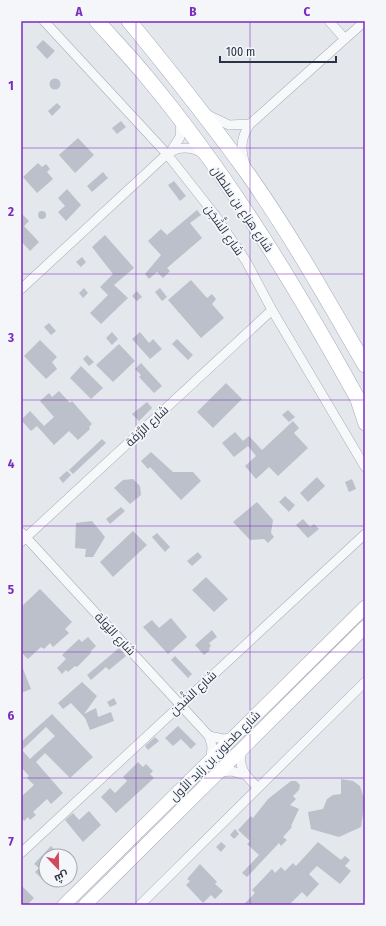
<svg xmlns="http://www.w3.org/2000/svg" width="386" height="926" font-family="'Fira Sans Condensed',Cairo,sans-serif">
  <style>
    .building { fill: #bbc0ca; fill-rule: evenodd }
    .lines { fill: none; stroke-linecap: round; stroke-linejoin: round }
    .street-casing { stroke: #a9aeb7; stroke-width: 10 }
    .secondary-casing { stroke: #a9aeb7; stroke-width: 14 }
    .primary-casing { stroke: #a3abb8; stroke-width: 16 }
    .street { stroke: #f7f8fa; stroke-width: 9 }
    .secondary { stroke: #fff; stroke-width: 13 }
    .primary { stroke: #fff; stroke-width: 15 }
    .grid { fill: none; stroke: #7b2cbf; stroke-width: 1; stroke-opacity: 0.55 }
    .labels { text-anchor: middle; dominant-baseline: central; stroke-width: 3.5; stroke-linejoin: round; paint-order: stroke }
    .street-label { font-size: 12px; fill: #2b3445; stroke: #f4f6f9 }
    .neatline { fill: none; stroke: #7b2cbf; stroke-width: 1.5 }
    .grid-label { font-size: 13px; text-anchor: middle; font-weight: bold; fill: #7b2cbf }
  </style>
  <rect width="100%" height="100%" fill="#e4e7ec"/>
  <path class="building" d="M43,40L55,51L47,59L36,47Z
    M49.5 84a5.5 5.5 0 1 1 11 0a5.5 5.5 0 1 1-11 0Z
    M57,103L61,107L52,116L48,111Z
    M121,121L126,127L117,134L112,128Z
    M78,138L94,155L75,173L59,155Z
    M38,163L42,167L46,164L50,169L47,172L53,179L37,193L23,177Z
    M103,172L108,178L92,192L87,186Z
    M174,181L186,196L180,201L168,185Z
    M67,189L81,205L66,221L58,212L65,206L58,198Z
    M197,210L201,215L190,223L202,238L167,268L170,271L163,278L157,272L149,279L145,274L161,255L148,241L161,229L167,235Z
    M38 215a4 4 0 1 1 8 0a4 4 0 1 1-8 0Z
    M21,213L29,221L24,226L39,242L30,251L21,241Z
    M105,235L134,268L114,285L128,298L101,324L90,313L108,295L100,287L113,274L92,247Z
    M82,257L86,262L81,267L76,262Z
    M191,280L207,298L212,294L216,299L212,304L224,318L201,338L168,300Z
    M84,288L88,293L83,298L79,293Z
    M160,288L167,297L162,301L155,292Z
    M137,291L142,297L137,301L132,296Z
    M49,323L56,331L51,335L44,327Z
    M112,332L118,339L112,345L106,338Z
    M140,332L149,343L153,339L162,349L150,359L132,339Z
    M177,339L193,355L188,360L172,344Z
    M40,340L57,357L52,362L57,369L46,379L24,356Z
    M119,344L135,361L113,382L96,365Z
    M87,355L94,362L89,366L83,359Z
    M141,363L162,386L154,393L139,377L141,375L135,369Z
    M81,366L103,388L91,399L70,378Z
    M226,383L242,399L213,428L197,412Z
    M59,391L70,403L72,401L92,424L89,427L90,429L78,440L69,431L54,445L37,426L31,431L21,420L30,411L44,426L54,417L40,401L49,393L52,397Z
    M147,402L152,408L139,421L132,414Z
    M288,410L295,417L289,422L282,415Z
    M293,421L299,428L294,433L308,448L278,476L269,467L256,479L245,466L256,456L248,446L234,457L222,443L235,432L243,441L249,436L262,450Z
    M102,439L106,443L73,474L69,470Z
    M151,452L173,472H193L201,481L181,500L150,467L148,469L141,461Z
    M67,471L71,475L63,483L59,478Z
    M317,477L325,486L308,502L300,493Z
    M133,479L140,486L141,495L130,504L114,488L123,480Z
    M352,479L356,489L349,492L345,482Z
    M285,496L295,505L289,512L279,502Z
    M257,502L273,520L271,533L274,537L268,543L264,539L250,540L233,522Z
    M121,507L125,511L110,524L106,519Z
    M303,519L310,527L314,524L319,529L308,538L296,525Z
    M92,521L105,537L93,557H85L86,549L75,548L76,523Z
    M133,531L147,545L113,577L100,562Z
    M157,533L170,547L165,552L152,537Z
    M198,552L202,557L192,566L187,561Z
    M206,577L228,599L214,612L192,590Z
    M40,589L72,622L65,629L69,633L53,647L50,643L44,649L41,647L28,659L21,652V607Z
    M171,618L187,637L168,654L143,627L152,620L159,628Z
    M212,630L217,637L209,643L211,646L209,648L210,650L204,655L195,645Z
    M88,637L96,646L90,652L91,653L77,667L75,666L68,672L66,670L62,674L57,668L66,659L62,655L79,639L82,642Z
    M119,648L126,656L109,670L106,667L91,680L87,675Z
    M175,656L192,674L188,678L171,660Z
    M21,664L31,689L21,693Z
    M82,682L97,696L84,714L96,708L98,717L111,712L114,721L90,730L85,718L71,703L63,709L58,703Z
    M114,698L117,704L110,707L107,702Z
    M52,714L93,757L70,778L45,753L36,762L63,793L51,804L47,799L33,812L36,815L30,820L28,817L24,821L21,817V797L34,785L27,778L29,776L21,767V742ZM46,727L55,736L30,759L22,750Z
    M178,726L196,744L191,749L181,739L173,746L165,738Z
    M155,737L159,741L148,750L145,746Z
    M138,762L143,767L146,764L153,771L150,774L154,778L116,813L101,797L110,788L115,793L127,781L123,777Z
    M341,779L353,781L360,786L365,801L361,827L339,837L311,829L308,812L323,809L327,799L333,795L341,794Z
    M291,781H296L300,785L299,790L293,796L296,799L290,805L299,809L291,826L292,827L283,837L287,840L281,846L279,843L247,877L242,873L259,855L247,844L250,841L238,830L251,816L253,818L268,799Z
    M89,811L101,825L83,842L65,820L73,813L79,820Z
    M235,829L239,834L234,839L230,835Z
    M221,842L226,846L221,852L216,847Z
    M318,842L341,860L345,856L350,860L345,866L351,871L340,884L317,866L309,874L319,884L307,897L302,892L289,905H243L255,893L252,890L272,869L275,873L281,867L285,871L293,863L296,866Z
    M51,846L61,856H46V883L35,872L39,868L34,864Z
    M200,864L217,882L215,884L223,891L215,899L211,895L203,903L186,885L190,881L187,879Z
    M21,885L34,898L27,905H21Z"/>
  <g class="lines">
    <defs>
      <path id="street" d="M44,21L167,154L215,215L246,261L272,310L365,467
        M329,21L345,39
        M208,115L229,125L250,124
        M171,151L180,137L181,121
        M245,164C240,148 241,137 250,124L365,21
        M21,289L167,154C179,146 190,146 202,153
        M21,532L209,736L212,746L211,760
        M21,542L272,310
        M209,736L223,739L232,738
        M242,750C237,768 246,776 258,788
        M219,772L232,771L245,775
        M21,853L365,534
        M140,905L365,682"/>
      <path id="secondary" d="M358,403L365,424
        M64,905L365,607
        M85,905L365,627"/>
      <path id="primary" d="M97,21C113,39 130,57 145,75C231,178 301,295 365,412
        M129,21C170,71 210,121 248,174C291,235 328,301 365,365"/>
    </defs>
    <use href="#street" class="street-casing"/>
    <use href="#secondary" class="secondary-casing"/>
    <use href="#primary" class="primary-casing"/>
    <use href="#street" class="street"/>
    <use href="#secondary" class="secondary"/>
    <use href="#primary" class="primary"/>
  </g>
  <path class="grid" d="M136,21V905M250,21V905M21,148H365M21,274H365M21,400H365M21,526H365M21,652H365M21,778H365"/>
  <g class="labels">
    <g class="street-label">
      <text transform="translate(242 209) rotate(56)">شارع هزاع بن سلطان</text>
      <text transform="translate(224 230) rotate(55)">شارع الشَّجَن</text>
      <text transform="translate(147 426) rotate(-43)">شارع الرَّزفَة</text>
      <text transform="translate(115 634) rotate(47)">شارع اليُولَة</text>
      <text transform="translate(193 693) rotate(-43)">شارع الشَّجَن</text>
      <text transform="translate(215 756) rotate(-45)">شارع طحنون بن زايد الأول</text>
    </g>
  </g>
  <rect width="386" height="926" fill="none" stroke="#f4f6f9" stroke-width="44"/>
  <g transform="translate(58 868) rotate(158)"><circle r="19" fill="#f4f6f9" stroke="#a4a8b1"/>
  <path d="M0-3L7 15L0 10L-7 15Z" fill="#d1495b"/>
  <text y="-6" font-size="11" font-weight="bold" text-anchor="middle" fill="#2b3445">ش</text>
  </g>
  <path d="M220 56v6h116v-6" fill="none" stroke="#2b3445" stroke-width="2"/>
  <text x="226" y="56" font-size="12" fill="#2b3445" stroke="#f4f6f9" stroke-width="3" paint-order="stroke">100 m</text>
  <rect x="22" y="22" width="342" height="882" class="neatline"/>
  <g class="grid-label">
    <text x="79" y="16">A</text>
    <text x="193" y="16">B</text>
    <text x="307" y="16">C</text>
    <text x="11" y="90">1</text>
    <text x="11" y="216">2</text>
    <text x="11" y="342">3</text>
    <text x="11" y="468">4</text>
    <text x="11" y="594">5</text>
    <text x="11" y="720">6</text>
    <text x="11" y="846">7</text>
  </g>
</svg>
